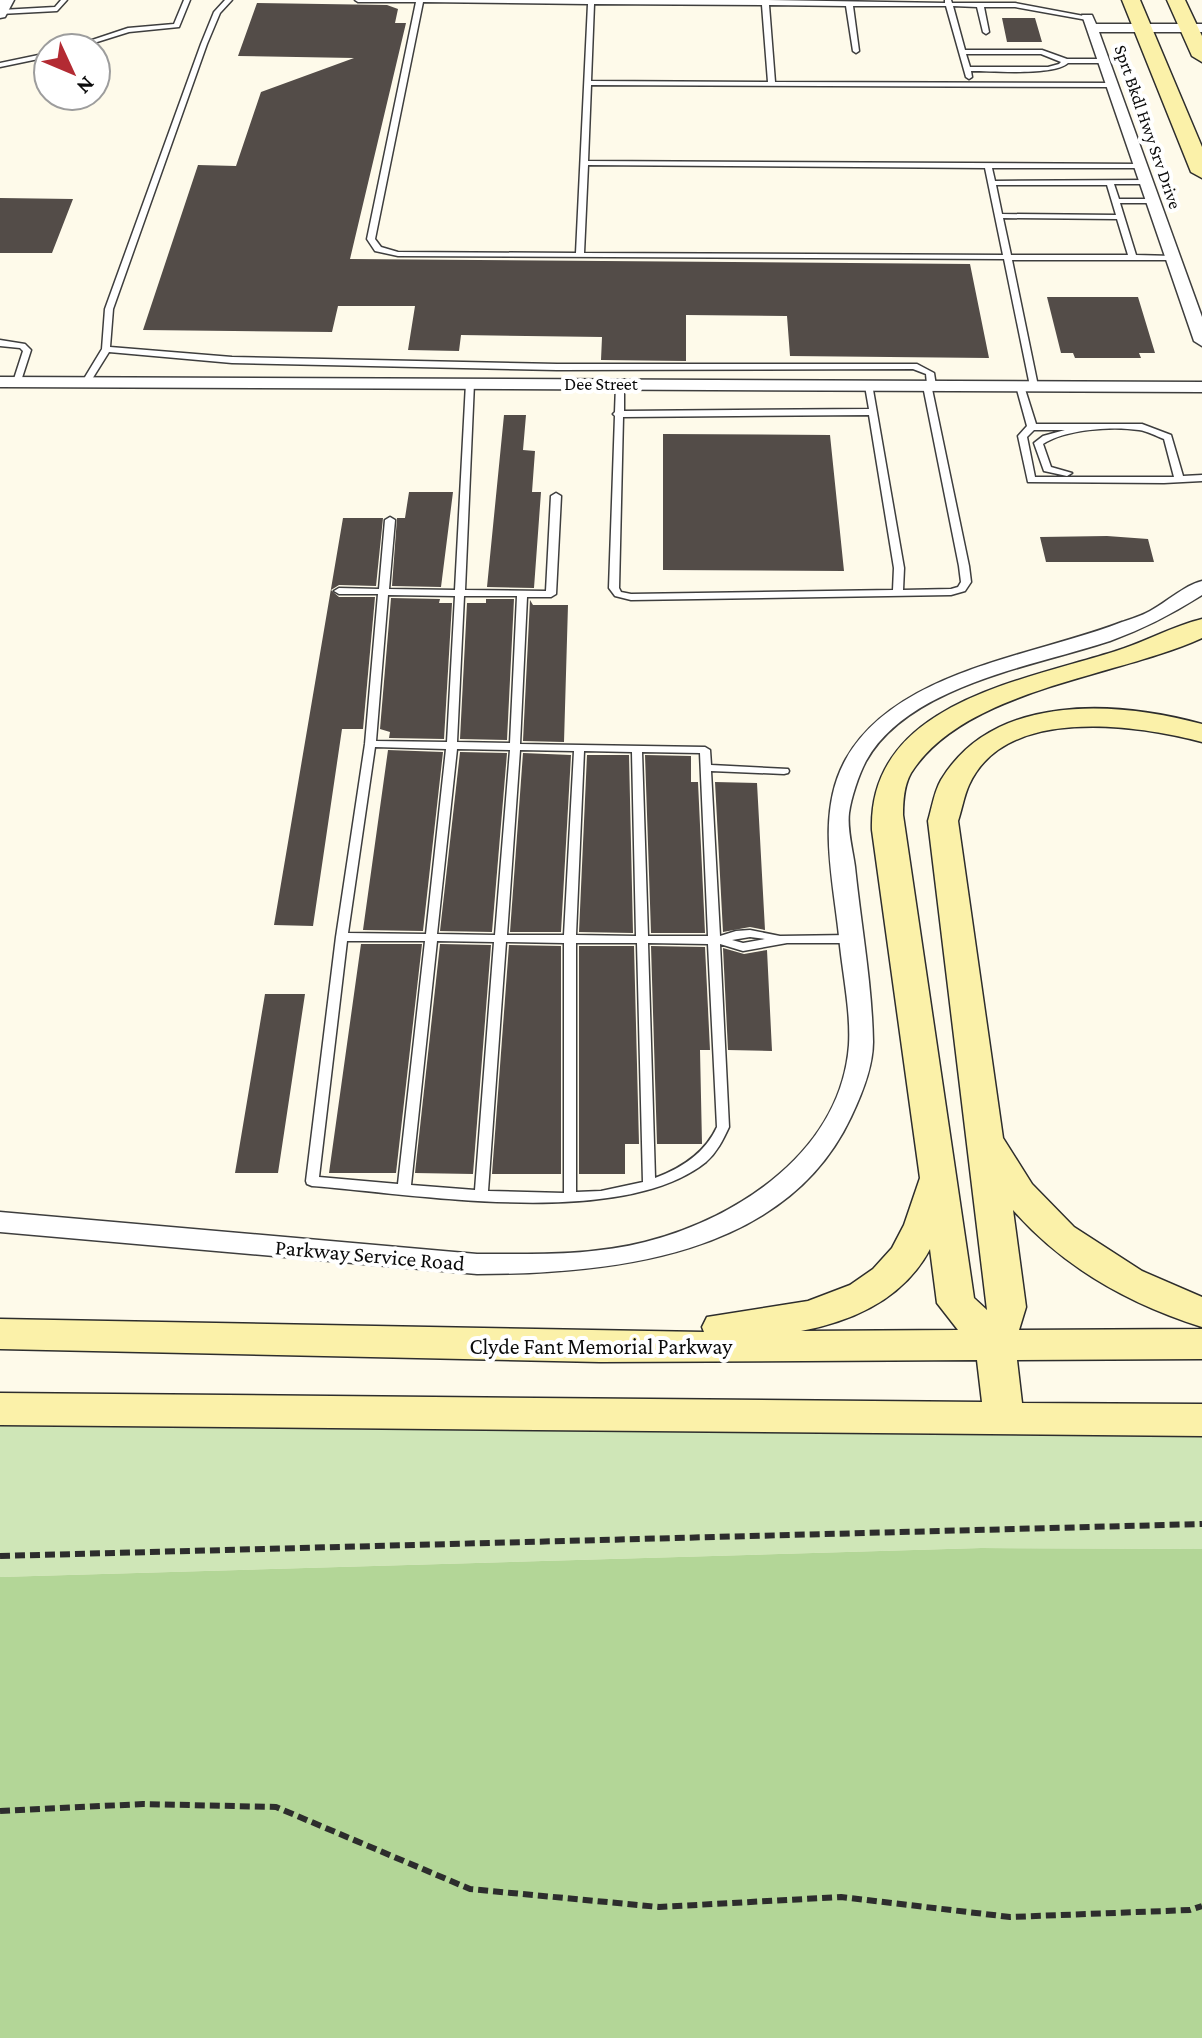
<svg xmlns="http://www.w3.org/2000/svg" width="1202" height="2038" font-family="'Crimson Pro',serif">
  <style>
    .green { fill: #cfe6b7 }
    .forest { fill: #b3d697 }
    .building { fill: #534c48 }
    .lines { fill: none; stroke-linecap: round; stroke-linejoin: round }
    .service-casing { stroke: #3e3e3e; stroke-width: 3 }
    .minor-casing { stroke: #3e3e3e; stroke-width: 3 }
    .secondary-casing { stroke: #2d2d2d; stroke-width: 3 }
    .path { stroke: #2d2d2d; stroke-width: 6; stroke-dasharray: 10 5; stroke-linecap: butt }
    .service { fill: #fff; fill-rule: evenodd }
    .minor { fill: #fff; fill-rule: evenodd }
    .secondary { fill: #fbf1a9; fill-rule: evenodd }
    .labels { text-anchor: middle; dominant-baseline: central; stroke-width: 8; stroke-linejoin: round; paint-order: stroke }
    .far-street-label { font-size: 18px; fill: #0b0b0b; stroke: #fff }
    .street-label { font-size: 22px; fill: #0b0b0b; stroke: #fff }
  </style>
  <rect width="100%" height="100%" fill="#fefaea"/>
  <path class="green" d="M0,1424L1202,1436V1549L981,1548L0,1577Z"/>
  <path class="forest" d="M981,1548L1202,1549V2038H0V1577Z"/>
  <path class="building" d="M257,3L387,5L398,9L395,23H406L350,259L970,264L989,358L790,356L787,316L686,315V361L601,360L602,337L461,335L459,351L408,350L415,306H338L332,332L143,330L198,165L236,166L261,92L354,58L238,56Z
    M1002,18H1035L1042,42H1007Z
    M0,198L73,199L52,253H0Z
    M1047,297H1138L1155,353H1139L1141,358H1075L1073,353H1061Z
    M504,415H526L523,450L535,451L532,492H541L534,588L487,587Z
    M663,434L830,435L844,571L663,570Z
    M409,492H453L441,587L392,586L397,518H405Z
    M343,518H383L376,586L339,585L331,590L339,597H375L363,729H342L313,926L274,925Z
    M1107,536L1148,539L1154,562H1046L1040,537Z
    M391,598L440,599L439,603H452L444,739L389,738L390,732L380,729Z
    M486,599H514L507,740L460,739L467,603H486Z
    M530,600L533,605H568L564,742L523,741Z
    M388,750L443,752L423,931L363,930Z
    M460,752L507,753L492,932L440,931Z
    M523,753L571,755L561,932H510Z
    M587,755H629L633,933L579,932Z
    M645,755L691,756V782H698L705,933H651Z
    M715,782L757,783L765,930L750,927L723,932Z
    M361,944H422L396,1173H329Z
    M440,944L491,945L473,1174L415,1173Z
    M509,945L561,946V1174H492Z
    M579,946H634L639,1144H625V1174H579Z
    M651,946L705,947L710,1050H700L702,1144H657Z
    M723,948L744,954L767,950L772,1051L728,1050Z
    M265,994H305L278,1173H235Z"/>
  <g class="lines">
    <defs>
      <path id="service" d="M61,0H67L57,11L0,14L1,10L55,7Z
        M184,0H190L179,27L129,32L78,48H68L128,28L174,24Z
        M225,0H232L220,13L207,44L113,309L110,347L232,357L557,364H917L934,373L936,386L932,389L969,566L971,582L965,591L951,595L631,600L615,596L609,588L615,416L613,414L615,412L616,385L620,382L624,385V411L869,409L865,386L872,384L904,568L903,590L951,589L958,587L961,582L959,566L923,386L927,384L926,374L913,369L557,370L232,363L109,352L89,384H83L82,382L102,349L105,309L201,44L214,12ZM869,415L894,568L893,590L631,594L621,592L619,588L623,417Z
        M355,0H768L945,3V0H951L952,3H1015L1089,17V19L1087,20L1015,7H984L989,32L986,34L983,32L977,7L953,6L965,50H1042L1067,59H1105L1108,61L1105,63H1068C1054,76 992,71 971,71L972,77L969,79L966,77L946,6H853L859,51L856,53L853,51L846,6L769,5L775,82L1114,83L1117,85L1114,87L591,85L588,161L1141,164H1144V168H992L995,181L1149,180L1150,182L1146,184H1114L1119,199H1153L1157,201L1153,203H1120L1136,255L1173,256L1177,258L1173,260H1012L1038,386L1034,389L1030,386L1004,259L398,256L375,251L367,239L416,2H358ZM423,2L588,4L576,253L398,252L381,247L375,239ZM594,4L762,5L768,82L591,81ZM966,54H1041L1061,62L1059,64L1048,67H970ZM588,165L985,168L1003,255L584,253ZM996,185H1107L1116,215L1002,214ZM1003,218L1117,219L1128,255H1011Z
        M48,53V57L0,67V63Z
        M0,340L25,344L31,350L20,384L13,382L23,351L20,348L0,346Z
        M470,380L474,383L465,590L546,591L551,496L556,493L561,496L556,594L551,597H527L520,744L705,747L710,750L711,765L788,769L789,771L788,773L784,774L711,771L720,936L736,931L750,930L780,936L850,935L856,939L850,943H787L743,951L720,944L729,1127C723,1140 717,1152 706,1162C621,1230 416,1194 312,1186L307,1184L306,1181L336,937L365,744L378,594H339L334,591L339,588L379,589L385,520L390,517L395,520L389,589L455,590L466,383ZM388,595L455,596L447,742L376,741ZM464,596H517L510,743L457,742ZM375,747L446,749L426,934L348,933ZM457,749L510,750L495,935L437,934ZM520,750L574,751L564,935H507ZM584,751L632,752L636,936L576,935ZM642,752L700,753L708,936H648ZM750,937L765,939L743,943L732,940ZM347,941H425L398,1184L319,1177ZM437,941L494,942L475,1190L411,1185ZM506,942L564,943V1193L488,1191ZM576,943H637L643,1182L601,1191L576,1192ZM648,943L708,944L717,1127C705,1153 682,1168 655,1178Z
        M1020,383L1024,386L1036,424H1142L1171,435L1183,476L1202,475V481L1164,483L1028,482L1018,436L1027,426L1016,386ZM1034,430H1065L1043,436L1034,443L1044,471L1067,476L1072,473L1051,467L1043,444C1066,429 1112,426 1139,430C1147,431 1156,436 1164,439L1174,477H1035L1027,437Z"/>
      <path id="minor" d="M14,0L5,17L0,18V0Z
        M1082,15H1092L1096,24H1202V32H1099L1202,317V346L1194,341Z
        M0,377L1202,382V392L0,387Z
        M1202,581V595C1172,614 1143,629 1110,641C1035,666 908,685 866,761C859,774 851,798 849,813C847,830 853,851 855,867C861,925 872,984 873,1042C873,1067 862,1094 851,1117C786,1256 612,1274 477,1274L0,1232V1212L477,1254C533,1254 590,1256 645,1242C740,1218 841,1150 849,1045C851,1010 842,971 839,936C833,878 816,812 846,759C896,670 1035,656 1122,622C1131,619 1141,616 1150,611C1167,602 1183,586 1202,581Z"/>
      <path id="secondary" d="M1122,0H1140L1202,147V178L1191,172Z
        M1167,0H1185L1202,36V62L1192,56Z
        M1202,619V638C1117,677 964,689 911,773C904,785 903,801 903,815L974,1298L987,1310L928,821C932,808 934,792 941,780C994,692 1117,701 1202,724V742C1136,725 1005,705 969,785C964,796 962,809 958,821L1003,1138L1032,1184L1074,1227L1142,1271L1202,1297V1327C1129,1304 1064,1268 1013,1210L1026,1307L1019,1330L1202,1329V1359L1017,1360L1022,1403L1202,1404V1436L0,1425V1393L982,1402L977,1360L600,1362L0,1349V1319L704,1332L702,1327L707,1317L808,1301L850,1285L873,1269L892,1248L904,1225L920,1178L872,830C868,703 1023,681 1116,651C1145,642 1173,626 1202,619ZM930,1249L937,1303L958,1330L801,1331C854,1321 904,1298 930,1249Z"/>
    </defs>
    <use href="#service" class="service-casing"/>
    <use href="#minor" class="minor-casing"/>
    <use href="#secondary" class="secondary-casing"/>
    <path class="path" d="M0,1556L1202,1524
      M0,1811L143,1804L276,1807L470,1889L659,1907L841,1897L1010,1917L1190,1910L1202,1906"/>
    <use href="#service" class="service"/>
    <use href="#minor" class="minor"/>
    <use href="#secondary" class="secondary"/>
  </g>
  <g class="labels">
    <g class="far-street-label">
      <text transform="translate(1148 127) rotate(71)">Sprt Bkdl Hwy Srv Drive</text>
      <text x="601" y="384">Dee Street</text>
    </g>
    <g class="street-label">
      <text transform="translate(370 1255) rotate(5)">Parkway Service Road</text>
      <text x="601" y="1346">Clyde Fant Memorial Parkway</text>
    </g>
  </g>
  <g transform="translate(72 72) rotate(134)"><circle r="38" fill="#ffffff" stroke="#9d9d9d" stroke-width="2"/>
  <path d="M0-6L14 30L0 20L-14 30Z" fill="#b32b33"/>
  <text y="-12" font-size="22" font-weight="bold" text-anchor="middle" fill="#0b0b0b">N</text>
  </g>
</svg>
